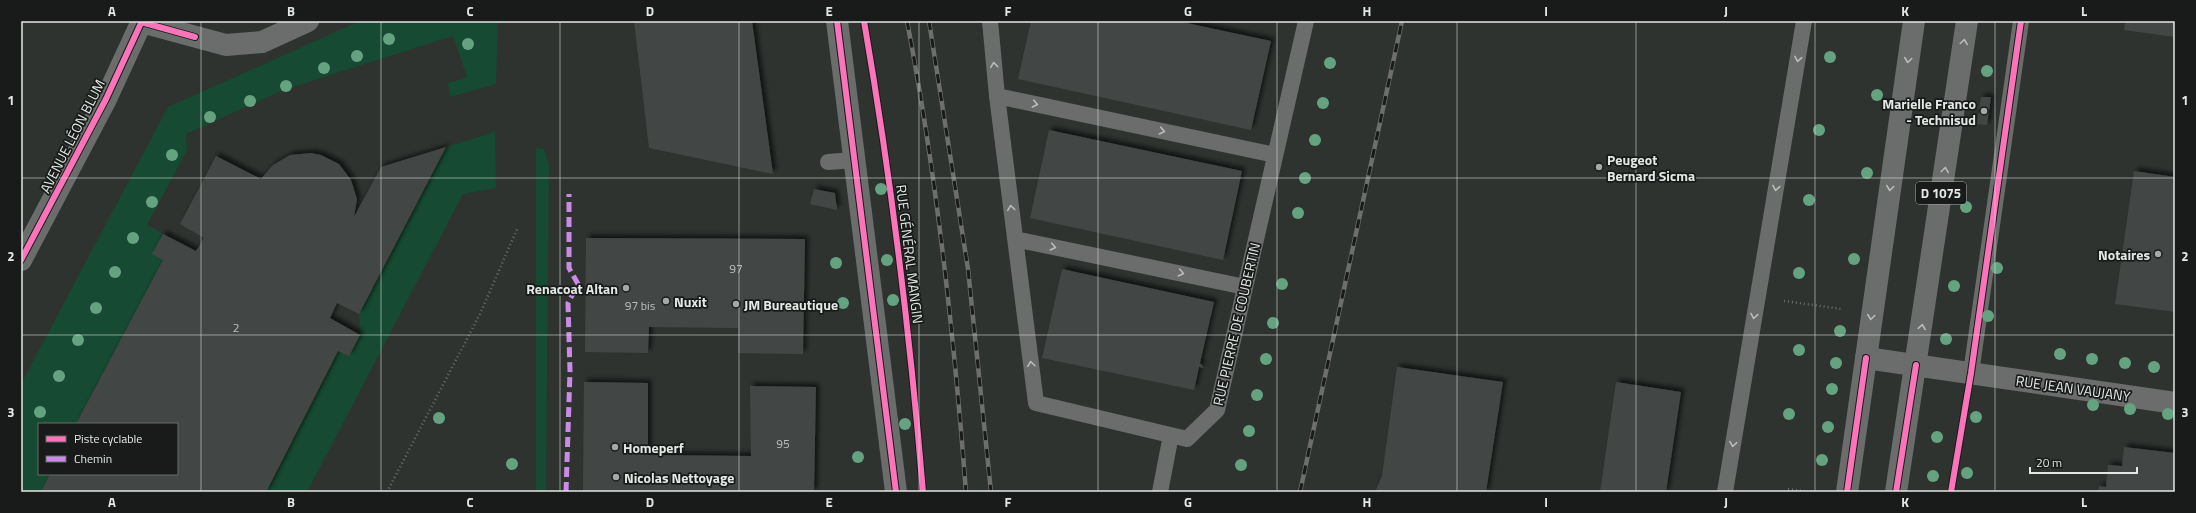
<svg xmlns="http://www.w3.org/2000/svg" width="2196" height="513" font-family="'Titillium Web',sans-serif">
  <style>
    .green { fill: #174a32 }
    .building { fill: #434745; filter: url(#shadow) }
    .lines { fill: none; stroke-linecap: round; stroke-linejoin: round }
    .path { stroke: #6c6e6d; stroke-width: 2.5; stroke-dasharray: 1 3; stroke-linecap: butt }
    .service { stroke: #6b6c6c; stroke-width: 16 }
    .minor { stroke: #6b6c6c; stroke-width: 22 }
    .tertiary { stroke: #6b6c6c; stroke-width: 22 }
    .primary { stroke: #6b6d6c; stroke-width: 22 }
    .rail-casing { stroke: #6d6e6d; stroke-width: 4.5 }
    .rail { stroke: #181b19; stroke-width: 3; stroke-dasharray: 9; stroke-linecap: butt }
    .quiet { stroke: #ca8be6; stroke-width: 5; stroke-dasharray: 10 5; stroke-linecap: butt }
    .cycleway-casing { stroke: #181b19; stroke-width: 8 }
    .cycleway { stroke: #fb73b8; stroke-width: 6 }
    .tree { fill: #65a380 }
    .oneway { stroke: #b9bdbb }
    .grid { fill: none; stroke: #e3e8e5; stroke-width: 1; stroke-opacity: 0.55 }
    .poi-dot { fill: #a4a9a6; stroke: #181b19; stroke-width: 1.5 }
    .labels { text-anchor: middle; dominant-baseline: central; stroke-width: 3.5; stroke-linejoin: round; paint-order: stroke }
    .number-label { font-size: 12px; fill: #bbc0bd }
    .shield { fill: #181b19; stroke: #a6aaa8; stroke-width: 1 }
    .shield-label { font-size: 13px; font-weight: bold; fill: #e3e8e5 }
    .poi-label { font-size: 14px; font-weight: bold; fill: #e3e8e5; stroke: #181b19; text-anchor: start }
    .street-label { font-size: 14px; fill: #e3e8e5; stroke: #181b19 }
    .neatline { fill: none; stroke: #e3e8e5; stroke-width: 1.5 }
    .grid-label { font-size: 13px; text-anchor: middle; font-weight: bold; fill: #e3e8e5 }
  </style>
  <defs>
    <filter id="shadow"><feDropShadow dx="3.5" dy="-3.5" stdDeviation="2" flood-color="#0009"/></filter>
  </defs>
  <rect width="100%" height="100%" fill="#2e3330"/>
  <path class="green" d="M360,21H498L496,84L450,97L448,83L467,77L453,36L283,90L186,134L187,150L147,225L163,234L153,254L163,260L76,424H39V474H50L41,492H21V384L168,107Z
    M495,132L496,188L463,194L307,492H266L338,351L349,356L360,335L359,314L446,147Z
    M536,148L544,149L549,165L546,492H536Z"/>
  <path class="building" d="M634,21H752L773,174L649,148Z
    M1031,21H1177L1271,41L1251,130L1018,79Z
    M2125,21H2175V37L2124,30Z
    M1981,97H1991L1987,125L1977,124Z
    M1049,130L1242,171L1223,260L1030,218Z
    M446,147L359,314L337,303L330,318L360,335L349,356L338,351L266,492H41L50,474H177V424H76L163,260L152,254L163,234L196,251L204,238L180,224L216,156L261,179L273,165L290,155L311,153L321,155L339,164L351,180L357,199L354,217L381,167Z
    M2134,171L2175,177V312L2115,304Z
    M814,189L835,193L837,210L810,204Z
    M586,238L805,239L803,354L738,353V328L649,327L648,353L585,352Z
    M1062,269L1214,302L1200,363L1204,368L1199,367L1194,390L1042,358Z
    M1397,367L1503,382L1486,492H1375L1382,476Z
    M584,382L648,383V455L751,456L750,386L816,387L814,492H583Z
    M1616,382L1681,392L1666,492H1600Z
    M2124,447L2175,453V492H2098L2099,486L2106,487L2108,465L2122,466Z"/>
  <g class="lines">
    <path class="path" d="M1784,301L1842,309
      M1788,489L1809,492
      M387,492L480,314L518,227"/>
    <path class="service" d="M990,21L997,96L1036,403L1187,439L1217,410L1306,21
      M997,96L1275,155
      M828,162L855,160
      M1015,239L1245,287
      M1971,373L2021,21
      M1160,492L1171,435
      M1725,492L1804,21"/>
    <path class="minor" d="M837,21L896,492
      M141,22L226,45L262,42L308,21
      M1866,358L2175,403"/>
    <path class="tertiary" d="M21,260L106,99L142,21"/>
    <path class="primary" d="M1847,492L1914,21
      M1896,492L1967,21"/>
    <defs>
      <path id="rail" d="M907,21C937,176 954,335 966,492
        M929,21L968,269L991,492
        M1300,492L1402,21"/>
    </defs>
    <use href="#rail" class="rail-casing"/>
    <use href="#rail" class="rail"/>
    <path class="quiet" d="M566,492L570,371L568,303L578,284L569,268V194"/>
    <defs>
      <path id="cycleway" d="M837,21L896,492
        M864,21C891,177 910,334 923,492
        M141,22L195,37
        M21,260L106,99L142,21
        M1847,492L1866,358
        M1896,492L1916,365
        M1951,492L1971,373L2021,21"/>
    </defs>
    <use href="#cycleway" class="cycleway-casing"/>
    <use href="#cycleway" class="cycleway"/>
  </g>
  <g class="tree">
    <circle cx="389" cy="39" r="6"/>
    <circle cx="468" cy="44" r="6"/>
    <circle cx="357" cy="56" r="6"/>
    <circle cx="1830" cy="57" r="6"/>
    <circle cx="1330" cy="63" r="6"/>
    <circle cx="324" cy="68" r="6"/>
    <circle cx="1987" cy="71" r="6"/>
    <circle cx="286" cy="86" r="6"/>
    <circle cx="1877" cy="95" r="6"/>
    <circle cx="250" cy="101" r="6"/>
    <circle cx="1323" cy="103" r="6"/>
    <circle cx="210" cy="117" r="6"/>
    <circle cx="1819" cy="130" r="6"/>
    <circle cx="1315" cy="140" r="6"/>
    <circle cx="172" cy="155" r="6"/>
    <circle cx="1867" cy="173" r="6"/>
    <circle cx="1305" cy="178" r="6"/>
    <circle cx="881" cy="189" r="6"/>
    <circle cx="1809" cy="200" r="6"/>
    <circle cx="152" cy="202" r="6"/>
    <circle cx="1966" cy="207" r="6"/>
    <circle cx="1298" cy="213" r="6"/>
    <circle cx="133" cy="238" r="6"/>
    <circle cx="1854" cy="259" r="6"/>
    <circle cx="887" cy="260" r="6"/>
    <circle cx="836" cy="263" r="6"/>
    <circle cx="1997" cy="268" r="6"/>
    <circle cx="115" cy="272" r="6"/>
    <circle cx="1799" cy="273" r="6"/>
    <circle cx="1282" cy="284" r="6"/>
    <circle cx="1954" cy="286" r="6"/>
    <circle cx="893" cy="300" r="6"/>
    <circle cx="843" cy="303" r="6"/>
    <circle cx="96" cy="308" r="6"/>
    <circle cx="1988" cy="316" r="6"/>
    <circle cx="1273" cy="323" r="6"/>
    <circle cx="1840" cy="331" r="6"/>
    <circle cx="1946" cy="339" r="6"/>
    <circle cx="78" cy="340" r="6"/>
    <circle cx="1799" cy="350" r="6"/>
    <circle cx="2060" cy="354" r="6"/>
    <circle cx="1266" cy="359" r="6"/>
    <circle cx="2092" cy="359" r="6"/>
    <circle cx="1836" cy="363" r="6"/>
    <circle cx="2125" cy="363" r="6"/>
    <circle cx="2154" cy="367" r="6"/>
    <circle cx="59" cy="376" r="6"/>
    <circle cx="1832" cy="389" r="6"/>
    <circle cx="1257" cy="395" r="6"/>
    <circle cx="2093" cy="405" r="6"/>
    <circle cx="2130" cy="409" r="6"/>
    <circle cx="40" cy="412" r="6"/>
    <circle cx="1789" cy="414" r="6"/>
    <circle cx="2168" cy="414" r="6"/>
    <circle cx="1976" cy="417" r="6"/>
    <circle cx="439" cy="418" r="6"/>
    <circle cx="905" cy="424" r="6"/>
    <circle cx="1828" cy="427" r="6"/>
    <circle cx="1249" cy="431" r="6"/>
    <circle cx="1937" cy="437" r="6"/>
    <circle cx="858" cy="457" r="6"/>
    <circle cx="1822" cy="460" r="6"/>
    <circle cx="512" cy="464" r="6"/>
    <circle cx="1241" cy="465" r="6"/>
    <circle cx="1967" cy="473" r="6"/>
    <circle cx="1933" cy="476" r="6"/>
  </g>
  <defs><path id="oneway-chevron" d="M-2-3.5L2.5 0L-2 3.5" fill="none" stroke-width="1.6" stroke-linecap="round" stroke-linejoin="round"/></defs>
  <g class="oneway">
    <use href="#oneway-chevron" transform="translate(1964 42) rotate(-82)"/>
    <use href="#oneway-chevron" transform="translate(1798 59) rotate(100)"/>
    <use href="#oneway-chevron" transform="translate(1908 60) rotate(98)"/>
    <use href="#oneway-chevron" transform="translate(994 65) rotate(-96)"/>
    <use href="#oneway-chevron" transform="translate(1035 104) rotate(12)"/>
    <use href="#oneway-chevron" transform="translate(1162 131) rotate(12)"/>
    <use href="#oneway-chevron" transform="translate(1945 170) rotate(-82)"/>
    <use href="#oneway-chevron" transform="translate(1776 188) rotate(100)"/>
    <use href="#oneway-chevron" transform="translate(1890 188) rotate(98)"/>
    <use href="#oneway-chevron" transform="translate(1011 208) rotate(-97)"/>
    <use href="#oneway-chevron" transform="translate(1053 247) rotate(12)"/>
    <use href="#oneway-chevron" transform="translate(1181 273) rotate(12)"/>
    <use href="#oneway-chevron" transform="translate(1754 316) rotate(99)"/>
    <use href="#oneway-chevron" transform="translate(1871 317) rotate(98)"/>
    <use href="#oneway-chevron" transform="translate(1922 327) rotate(-81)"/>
    <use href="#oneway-chevron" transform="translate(1031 364) rotate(-97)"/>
    <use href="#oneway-chevron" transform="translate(1733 444) rotate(99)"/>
  </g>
  <path class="grid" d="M201,21V492M381,21V492M560,21V492M739,21V492M919,21V492M1098,21V492M1277,21V492M1457,21V492M1636,21V492M1815,21V492M1995,21V492M21,178H2175M21,335H2175"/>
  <g class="poi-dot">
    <circle cx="1984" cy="111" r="4"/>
    <circle cx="1599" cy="167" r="4"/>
    <circle cx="2158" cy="254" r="4"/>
    <circle cx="626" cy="288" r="4"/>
    <circle cx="666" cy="301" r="4"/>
    <circle cx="736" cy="304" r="4"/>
    <circle cx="615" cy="447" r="4"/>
    <circle cx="616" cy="477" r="4"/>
  </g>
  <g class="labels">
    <g class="number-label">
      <text x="736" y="268">97</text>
      <text x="640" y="305">97 bis</text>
      <text x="236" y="327">2</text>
      <text x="783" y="443">95</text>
    </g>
    <rect class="shield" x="1916" y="182" width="50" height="22" rx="3"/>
    <g class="shield-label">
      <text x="1941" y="193">D 1075</text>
    </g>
    <g class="poi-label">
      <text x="1976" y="103" text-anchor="end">Marielle Franco<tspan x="1976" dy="16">- Technisud</tspan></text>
      <text x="1607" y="159">Peugeot<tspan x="1607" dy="16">Bernard Sicma</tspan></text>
      <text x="2150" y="254" text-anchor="end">Notaires</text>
      <text x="618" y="288" text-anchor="end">Renacoat Altan</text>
      <text x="674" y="301">Nuxit</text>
      <text x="744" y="304">JM Bureautique</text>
      <text x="623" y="447">Homeperf</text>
      <text x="624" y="477">Nicolas Nettoyage</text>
    </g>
    <g class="street-label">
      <text transform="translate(72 136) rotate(-63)">AVENUE LÉON BLUM</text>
      <text transform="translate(910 254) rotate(83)">RUE GÉNÉRAL MANGIN</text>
      <text transform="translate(1236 324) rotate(-77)">RUE PIERRE DE COUBERTIN</text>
      <text transform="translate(2073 388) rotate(8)">RUE JEAN VAUJANY</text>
    </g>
  </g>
  <rect width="2196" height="513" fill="none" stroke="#181b19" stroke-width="44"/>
  <rect x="38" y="423" width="140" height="52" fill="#181b19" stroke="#696d6b"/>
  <rect x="46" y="436" width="20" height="6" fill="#fb73b8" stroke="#696d6b"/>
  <text x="74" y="443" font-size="12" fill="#e3e8e5">Piste cyclable</text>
  <rect x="46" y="456" width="20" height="6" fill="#ca8be6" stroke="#696d6b"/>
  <text x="74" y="463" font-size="12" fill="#e3e8e5">Chemin</text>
  <path d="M2030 467v6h107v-6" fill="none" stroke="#e3e8e5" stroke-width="2"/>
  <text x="2036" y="467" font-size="12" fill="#e3e8e5" stroke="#181b19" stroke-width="3" paint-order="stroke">20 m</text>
  <rect x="22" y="22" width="2152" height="469" class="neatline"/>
  <g class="grid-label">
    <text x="112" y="16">A</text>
    <text x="291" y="16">B</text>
    <text x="470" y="16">C</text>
    <text x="650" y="16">D</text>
    <text x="829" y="16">E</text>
    <text x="1008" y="16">F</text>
    <text x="1188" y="16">G</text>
    <text x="1367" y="16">H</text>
    <text x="1546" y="16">I</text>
    <text x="1726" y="16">J</text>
    <text x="1905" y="16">K</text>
    <text x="2084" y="16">L</text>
    <text x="11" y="105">1</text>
    <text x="2185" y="105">1</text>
    <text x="11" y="261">2</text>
    <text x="2185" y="261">2</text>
    <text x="11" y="417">3</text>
    <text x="2185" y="417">3</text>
    <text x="112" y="507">A</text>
    <text x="291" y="507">B</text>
    <text x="470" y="507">C</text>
    <text x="650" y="507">D</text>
    <text x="829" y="507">E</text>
    <text x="1008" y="507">F</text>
    <text x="1188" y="507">G</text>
    <text x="1367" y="507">H</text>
    <text x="1546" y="507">I</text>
    <text x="1726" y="507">J</text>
    <text x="1905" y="507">K</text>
    <text x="2084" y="507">L</text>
  </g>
</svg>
